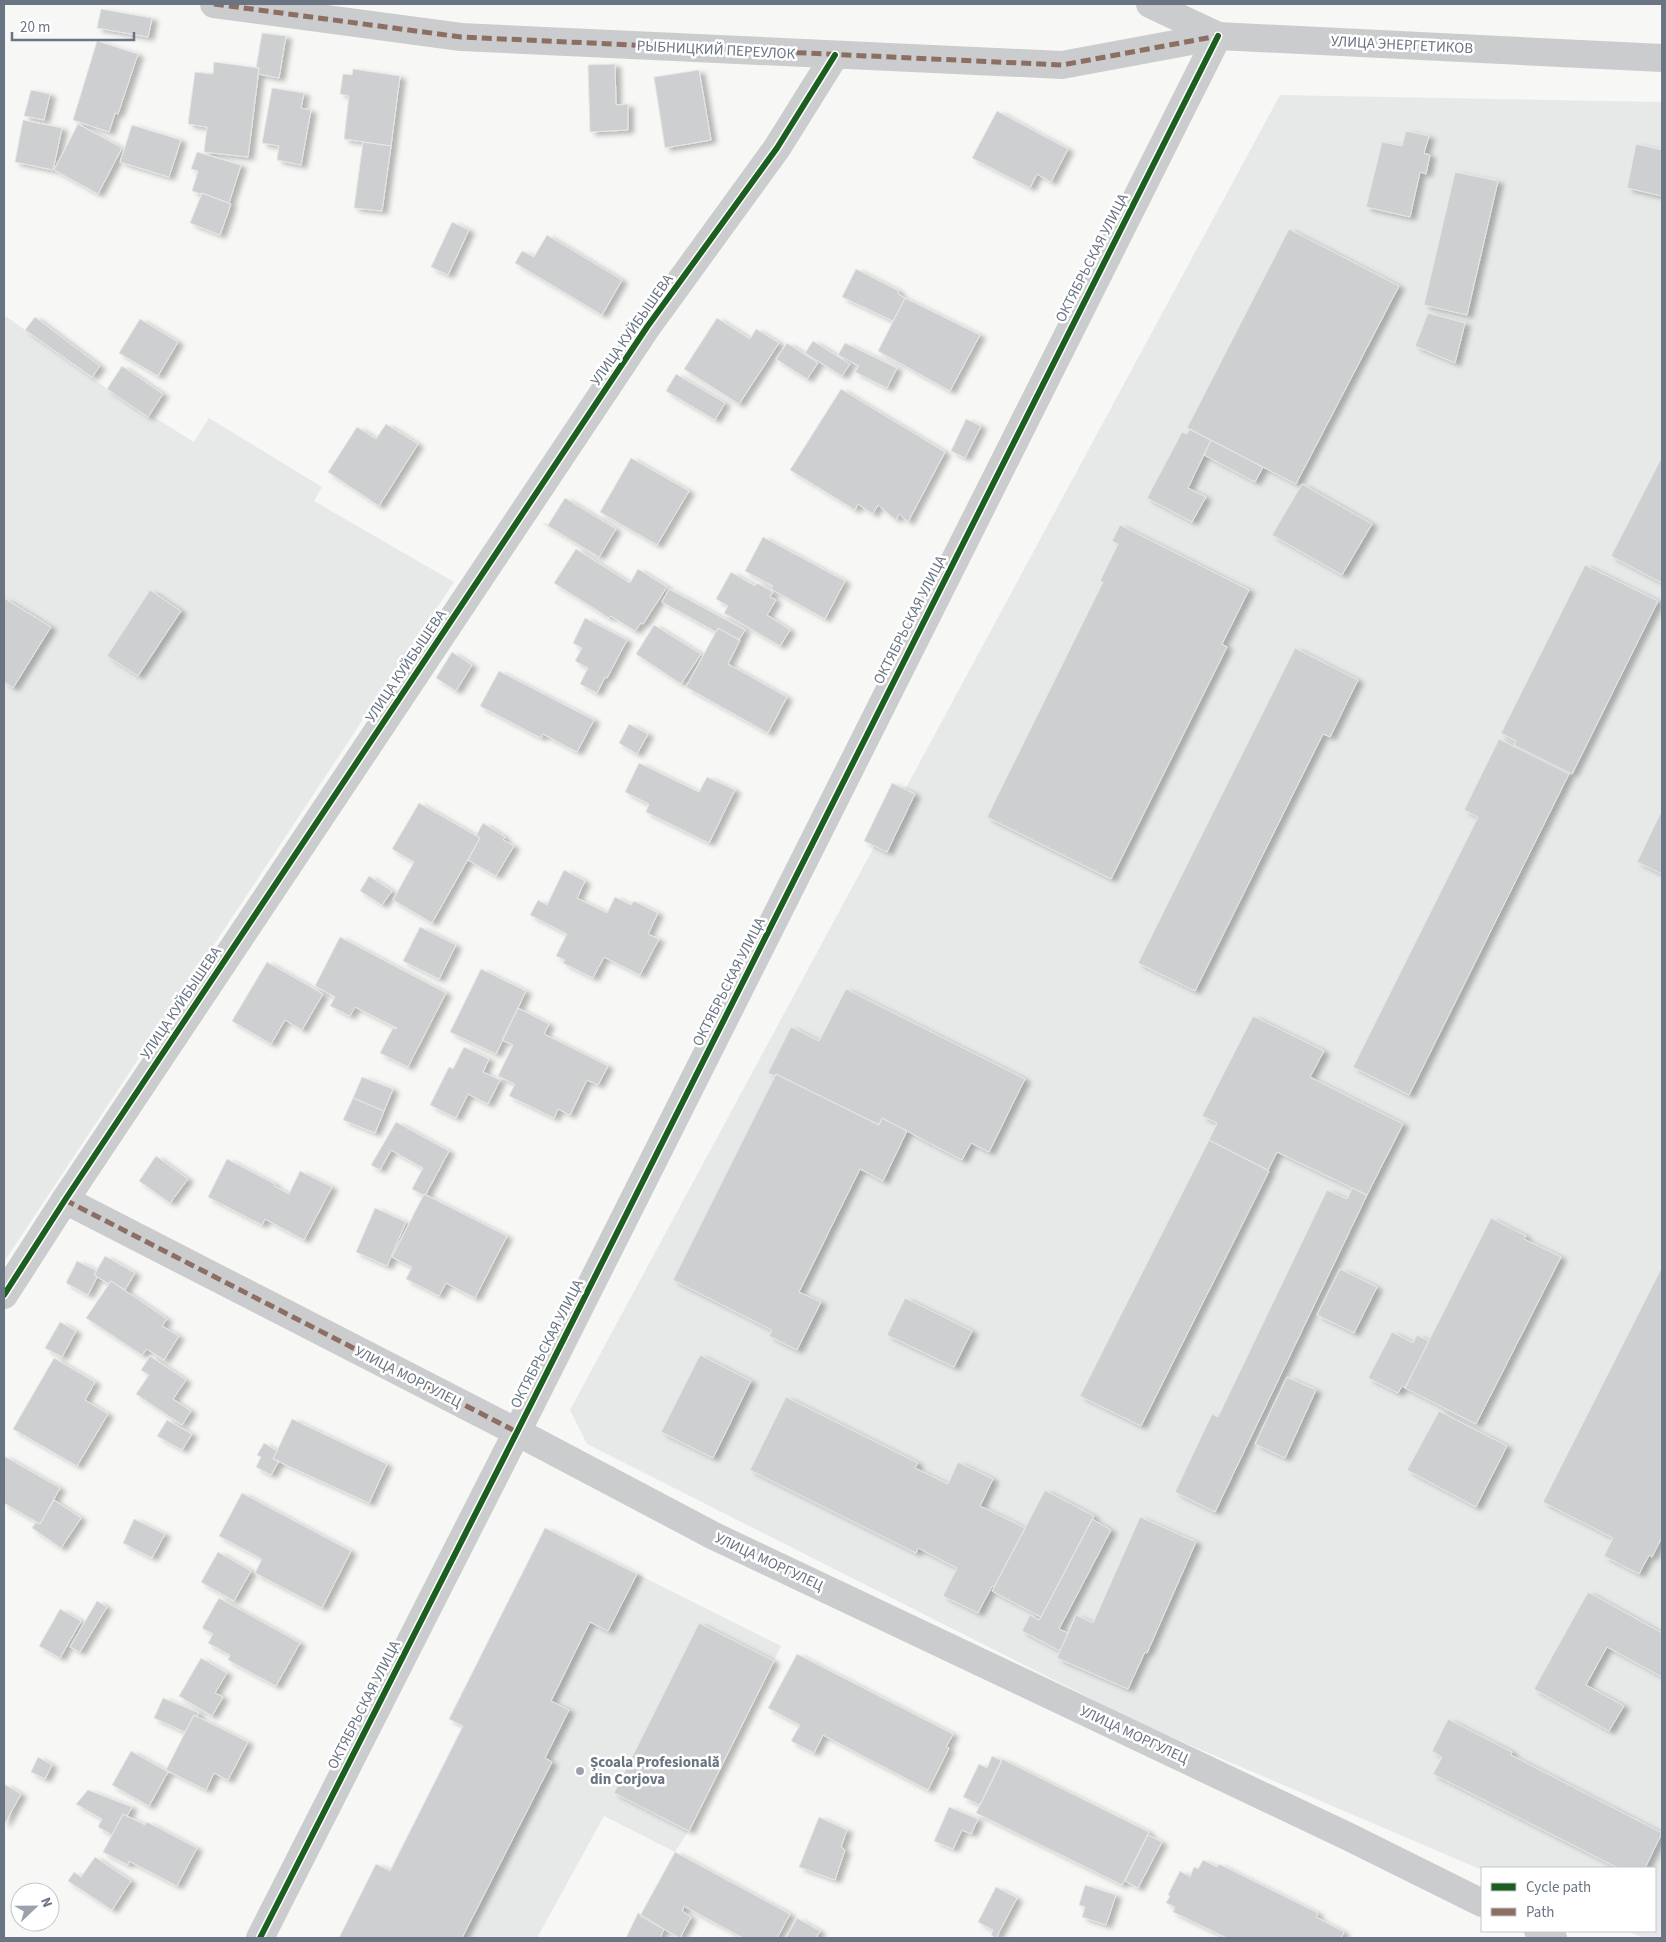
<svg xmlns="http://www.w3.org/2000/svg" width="1666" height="1942" font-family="'Source Sans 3',sans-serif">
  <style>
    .built { fill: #e7e8e8 }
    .building { fill: #cecfd0; stroke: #e6e6e6; filter: url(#shadow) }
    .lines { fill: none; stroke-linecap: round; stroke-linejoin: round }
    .pedestrian { stroke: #cbcccd; stroke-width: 28 }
    .minor { stroke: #cbcccd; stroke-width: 28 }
    .tertiary { stroke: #cbcccd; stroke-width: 28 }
    .quiet { stroke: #8d6e63; stroke-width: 5; stroke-dasharray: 10 5; stroke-linecap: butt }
    .cycleway-casing { stroke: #fff; stroke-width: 9 }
    .cycleway { stroke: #1b5e20; stroke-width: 6 }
    .poi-dot { fill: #9ba2ab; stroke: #fff; stroke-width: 2 }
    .labels { text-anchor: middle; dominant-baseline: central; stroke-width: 5; stroke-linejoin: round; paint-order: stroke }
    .street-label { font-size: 15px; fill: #6a7483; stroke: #fff }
    .poi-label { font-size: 15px; font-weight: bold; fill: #6a7483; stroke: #fff; text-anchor: start }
  </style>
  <defs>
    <filter id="shadow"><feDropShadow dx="5.5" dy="3" stdDeviation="2.5" flood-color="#0004"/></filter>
  </defs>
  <rect width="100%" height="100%" fill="#f7f7f6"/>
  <path class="built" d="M1280,95L1662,102V1938H1644L1626,1931H1655V1868L1482,1870L1143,1725L587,1444L570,1410Z
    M4,315L147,417L149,414L194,442L209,418L322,487L314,501L454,582L4,1262Z
    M545,1528L781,1646L693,1824L675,1852L604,1816L537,1938H339L376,1864L390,1870L463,1727L449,1719Z"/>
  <path class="building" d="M101,9L152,18L148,37L97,28Z
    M262,33L286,36L279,78L258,74L259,68H256Z
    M97,41L138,54L118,114L115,113L109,132L73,120Z
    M214,62L259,68L248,157L204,152L207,127L188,124L195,72L213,74Z
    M615,64L616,105L628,104V130L590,132L588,65Z
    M353,69L400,76L391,146L344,139L349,96L340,94L343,74L352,75Z
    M699,70L711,140L665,148L654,77Z
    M272,88L304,93L301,108L311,110L301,165L277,160L279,146L262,143Z
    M31,90L50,94L44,120L24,116Z
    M997,111L1068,149L1051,182L1037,174L1030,188L972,158Z
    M23,120L62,128L53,170L15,162Z
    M78,124L122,148L98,194L54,170Z
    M132,125L181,140L169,177L120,162Z
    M1406,131L1429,136L1424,153L1430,155L1426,174L1420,172L1410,217L1366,207L1382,142L1402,146Z
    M363,142L391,146L382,211L354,208Z
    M1636,144L1662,150V196L1627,188Z
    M197,152L241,165L229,203L202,193L201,194L192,191L198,171L191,169Z
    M1455,172L1498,181L1467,315L1424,305Z
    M202,193L231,204L220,235L190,223Z
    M452,222L469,230L448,275L431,267Z
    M1289,229L1399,286L1296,484L1187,428Z
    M547,235L622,280L602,315L515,263L522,251L534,257Z
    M856,269L899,291L898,294L905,298L893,321L842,297Z
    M905,298L980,335L950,391L878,351Z
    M1428,313L1465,323L1455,363L1415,346Z
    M35,317L100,366L92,377L25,330Z
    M717,318L750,339L756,329L779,343L739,404L684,369Z
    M140,319L178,342L158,376L119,353Z
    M813,341L850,364L842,376L805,353Z
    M787,343L818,363L807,379L776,359Z
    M845,343L897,368L887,388L855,372L859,366L838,355Z
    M122,366L163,394L148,417L107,389Z
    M676,374L725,403L715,420L666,391Z
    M841,389L945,452L908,522L899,514L896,520L878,505L873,514L858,504L855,510L790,470Z
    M966,419L981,426L965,458L951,451Z
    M386,424L418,444L379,506L328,472L357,427L376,439Z
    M1190,429L1211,440L1188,488L1206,497L1192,522L1147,498L1182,432L1187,434Z
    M1211,440L1263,467L1255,482L1204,455Z
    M1662,457V583L1611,556Z
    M631,458L689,491L657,545L600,512Z
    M1302,484L1372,524L1342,575L1272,535Z
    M565,498L616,529L599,557L543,523L548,525Z
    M1120,525L1249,590L1222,644L1227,647L1111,879L987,817L1103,582L1100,581L1118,544L1112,541Z
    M763,537L845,581L825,619L771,589L773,586L745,571Z
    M576,549L630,583L638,569L667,587L643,624L641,623L635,631L611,616L609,618L554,583Z
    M1585,565L1658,601L1572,774L1514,745L1516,741L1501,733Z
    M731,572L755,586L757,583L773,592L770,597L776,600L767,615L790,630L780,646L724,613L728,606L716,599Z
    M669,589L745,630L739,640L718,628L716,632L662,602Z
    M150,590L181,611L138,676L107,656Z
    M4,598L51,627L13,688L4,682Z
    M585,618L627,640L607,678L605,677L597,693L580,684L588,668L575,661L582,648L573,643Z
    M654,625L701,654L681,684L636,654Z
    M718,628L740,640L728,664L787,697L768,733L686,687Z
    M1295,648L1358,680L1330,737L1323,734L1195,991L1138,963Z
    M452,652L472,665L456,691L436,678Z
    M499,671L594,720L577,752L543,734L541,738L480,706Z
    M629,724L648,734L637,754L619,743Z
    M1499,739L1569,774L1409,1095L1353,1067L1478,817L1464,810Z
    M639,763L699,792L707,777L735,790L709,843L646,812L649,804L625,792Z
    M892,783L915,794L887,852L864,841Z
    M419,803L480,838L432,923L393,900L414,862L392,849Z
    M1662,810V874L1637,862Z
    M483,823L505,837L503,840L514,846L496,876L468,860L480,838L476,836Z
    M564,870L585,881L577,898L607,913L615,897L631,905L634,901L658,913L648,934L659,939L640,975L604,957L593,978L563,963L565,960L556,956L567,934L530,915L538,900L547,905Z
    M369,876L392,891L382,905L360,891Z
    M420,927L456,945L439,979L403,961Z
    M340,937L446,993L408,1067L380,1053L393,1028L396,1029L397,1028L355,1007L350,1016L330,1006L335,997L315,986Z
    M267,962L323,994L302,1030L285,1020L271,1044L232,1021Z
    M481,969L526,991L496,1054L450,1032Z
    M846,989L1025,1079L989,1152L971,1143L962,1160L882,1118L879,1125L776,1074L775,1076L768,1073L791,1027L819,1041Z
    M518,1008L549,1024L544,1034L608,1066L598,1085L587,1080L570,1115L558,1109L554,1118L509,1096L515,1084L498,1076L513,1045L502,1040Z
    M1253,1016L1324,1051L1310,1077L1403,1124L1367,1195L1277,1152L1268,1170L1209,1140L1217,1123L1202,1116Z
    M464,1047L489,1059L483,1072L500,1080L488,1104L468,1094L456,1118L430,1105L449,1067L453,1069Z
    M776,1074L879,1125L882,1118L907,1131L883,1181L860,1169L799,1292L821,1302L797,1350L769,1336L772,1330L673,1280Z
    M362,1077L393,1089L384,1111L353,1098Z
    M353,1098L384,1111L375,1133L343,1120Z
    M396,1122L449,1151L426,1194L423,1195L412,1189L423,1168L391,1150L380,1170L371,1165Z
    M1209,1140L1269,1171L1141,1426L1080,1396Z
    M156,1156L188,1179L170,1203L139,1181Z
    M227,1159L275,1184L274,1186L289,1194L300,1171L332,1187L304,1240L265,1219L262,1225L208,1197Z
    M1352,1188L1367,1195L1215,1512L1175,1492L1212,1414L1218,1417L1327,1190L1347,1199Z
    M424,1194L507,1236L475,1298L446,1283L439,1296L406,1279L412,1267L392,1257Z
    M375,1208L406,1222L387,1266L356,1252Z
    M1491,1218L1526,1236L1524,1239L1561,1257L1476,1424L1405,1388Z
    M105,1256L135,1273L125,1290L111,1281L109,1284L94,1275Z
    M77,1261L97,1271L94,1275L97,1277L88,1295L66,1283Z
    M1662,1267V1537L1652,1557L1649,1555L1639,1574L1604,1556L1613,1538L1543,1502Z
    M1340,1269L1377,1287L1354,1333L1317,1315Z
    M111,1281L167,1319L162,1326L179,1336L164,1360L147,1349L142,1355L86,1318Z
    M905,1298L972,1331L954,1367L887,1335Z
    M60,1322L76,1331L62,1357L45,1348Z
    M1392,1332L1413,1343L1417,1335L1429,1341L1405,1388L1402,1386L1398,1393L1368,1378Z
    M700,1355L751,1381L713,1458L661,1432Z
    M150,1356L186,1380L173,1399L191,1411L182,1425L136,1394L149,1375L141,1370Z
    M54,1358L95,1382L85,1400L108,1414L77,1466L13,1429Z
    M1287,1377L1316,1390L1285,1458L1255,1444Z
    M786,1397L918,1463L915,1468L948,1484L958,1462L993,1479L980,1506L1025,1528L994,1587L992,1586L978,1613L943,1596L957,1568L918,1548L916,1553L750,1470Z
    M1439,1411L1507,1446L1476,1507L1407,1470Z
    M292,1419L387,1464L369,1503L273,1459Z
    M167,1420L192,1434L182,1450L157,1436Z
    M264,1443L277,1451L273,1459L279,1461L271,1475L256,1467L261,1457L257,1455Z
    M4,1456L60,1488L40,1524L4,1503Z
    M1045,1490L1094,1516L1041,1617L992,1591Z
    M242,1493L351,1551L322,1608L255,1573L262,1559L219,1536Z
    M54,1500L81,1518L61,1548L32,1528L36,1522L40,1524Z
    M1140,1517L1196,1542L1147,1653L1145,1652L1128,1689L1057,1658L1076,1615L1093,1623Z
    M134,1519L165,1534L152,1558L123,1543Z
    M1092,1519L1111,1530L1059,1629L1068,1633L1060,1651L1022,1631L1030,1615L1039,1620L1041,1617Z
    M545,1528L637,1574L608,1631L590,1622L551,1701L569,1710L545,1758L552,1762L462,1938H339L376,1864L390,1871L463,1726L449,1719Z
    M218,1552L251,1571L234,1601L201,1582Z
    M1588,1592L1662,1633V1677L1607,1647L1586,1685L1624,1706L1609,1731L1534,1689Z
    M219,1598L300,1643L276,1686L228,1660L230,1655L208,1643L213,1634L202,1628Z
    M97,1601L107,1607L80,1652L70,1647Z
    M60,1609L81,1621L60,1658L39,1646Z
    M699,1623L774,1661L689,1831L614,1793Z
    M797,1654L953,1734L946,1747L949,1748L928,1790L823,1735L814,1753L791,1741L800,1725L768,1708Z
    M201,1658L227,1673L215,1693L223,1697L212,1716L179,1696Z
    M163,1698L199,1713L197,1716L194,1715L185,1732L154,1718Z
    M194,1715L248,1742L228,1780L214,1773L206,1790L166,1770Z
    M1448,1719L1512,1752L1511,1755L1662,1833L1645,1868H1618L1433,1774L1442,1757L1432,1751Z
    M131,1751L168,1772L149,1806L112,1785Z
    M992,1756L1002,1761L980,1805L963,1797L979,1764L987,1768Z
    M38,1757L52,1765L45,1779L31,1772Z
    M1002,1759L1149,1832L1122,1885L976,1813Z
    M4,1784L21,1794L4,1825Z
    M88,1790L132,1807L127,1816L123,1814L112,1835L98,1827L102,1819L76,1804Z
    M949,1807L978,1819L971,1834L962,1830L953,1849L934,1841Z
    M123,1814L145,1825L147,1822L197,1848L177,1886L129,1861L128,1865L103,1852Z
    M819,1817L847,1830L841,1847L845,1850L835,1880L799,1867Z
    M1148,1835L1162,1842L1138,1888L1125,1881Z
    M675,1852L790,1914L777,1938H743L684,1906L682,1911L691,1917L680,1938L640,1916Z
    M95,1857L131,1881L112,1910L68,1881L74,1872L81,1877Z
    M1203,1860L1217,1867L1219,1864L1318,1913L1316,1917L1344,1932L1341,1938H1227L1173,1912L1175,1907L1166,1903L1170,1896L1168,1895L1180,1871L1190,1877L1194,1867L1198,1869Z
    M1085,1885L1116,1895L1106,1925L1082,1917L1085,1907L1079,1905Z
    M996,1887L1017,1898L996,1938L991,1935L993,1930L978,1922Z
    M638,1913L664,1929L660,1938H626Z
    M797,1918L820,1931L816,1938H786Z"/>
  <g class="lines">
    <path class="pedestrian" d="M65,1200L517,1432"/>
    <path class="minor" d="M214,4L461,37L1062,65L1218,36
      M4,1295L65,1200L647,327L777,148L835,55
      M517,1432L712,1535L1347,1836L1482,1903
      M1538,1931L1553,1938"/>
    <path class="tertiary" d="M1150,4L1218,36L1662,58
      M260,1938L517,1432L1218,36"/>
    <path class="quiet" d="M214,4L461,37L1062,65L1218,36
      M65,1200L517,1432"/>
    <defs>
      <path id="cycleway" d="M4,1295L65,1200L647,327L777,148L835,55
        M260,1938L517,1432L1218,36"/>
    </defs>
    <use href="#cycleway" class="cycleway-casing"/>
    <use href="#cycleway" class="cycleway"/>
  </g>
  <circle class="poi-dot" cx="580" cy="1771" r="5"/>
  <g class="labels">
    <g class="street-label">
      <text transform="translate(1402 45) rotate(3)">УЛИЦА ЭНЕРГЕТИКОВ</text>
      <text transform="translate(716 50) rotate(3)">РЫБНИЦКИЙ ПЕРЕУЛОК</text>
      <text transform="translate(1092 258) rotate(-63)">ОКТЯБРЬСКАЯ УЛИЦА</text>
      <text transform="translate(632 330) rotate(-55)">УЛИЦА КУЙБЫШЕВА</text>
      <text transform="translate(910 620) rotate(-63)">ОКТЯБРЬСКАЯ УЛИЦА</text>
      <text transform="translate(406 666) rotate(-56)">УЛИЦА КУЙБЫШЕВА</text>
      <text transform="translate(729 982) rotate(-63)">ОКТЯБРЬСКАЯ УЛИЦА</text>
      <text transform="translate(181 1003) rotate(-56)">УЛИЦА КУЙБЫШЕВА</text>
      <text transform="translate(547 1344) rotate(-63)">ОКТЯБРЬСКАЯ УЛИЦА</text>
      <text transform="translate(408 1377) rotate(27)">УЛИЦА МОРГУЛЕЦ</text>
      <text transform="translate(769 1562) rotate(25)">УЛИЦА МОРГУЛЕЦ</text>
      <text transform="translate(364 1705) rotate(-63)">ОКТЯБРЬСКАЯ УЛИЦА</text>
      <text transform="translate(1134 1735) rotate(25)">УЛИЦА МОРГУЛЕЦ</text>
    </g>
    <g class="poi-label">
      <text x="590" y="1762">Școala Profesională<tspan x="590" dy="17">din Corjova</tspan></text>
    </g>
  </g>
  <rect width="1666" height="1942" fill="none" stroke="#6a7483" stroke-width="10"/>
  <rect x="1481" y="1867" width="175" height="65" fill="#ffffff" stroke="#c3c7cd"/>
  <rect x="1491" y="1883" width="25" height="8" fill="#1b5e20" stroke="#c3c7cd"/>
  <text x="1526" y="1892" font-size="15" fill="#6a7483">Cycle path</text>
  <rect x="1491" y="1908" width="25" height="8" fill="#8d6e63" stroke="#c3c7cd"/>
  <text x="1526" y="1917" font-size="15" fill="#6a7483">Path</text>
  <g transform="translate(35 1907) rotate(68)"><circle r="24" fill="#ffffff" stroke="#c3c7cd"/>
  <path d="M0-4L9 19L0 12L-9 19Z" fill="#9ba2ab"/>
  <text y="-8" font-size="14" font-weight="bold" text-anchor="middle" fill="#6a7483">N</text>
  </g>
  <path d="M12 32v8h122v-8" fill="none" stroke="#6a7483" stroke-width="2.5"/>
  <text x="20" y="32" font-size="15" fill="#6a7483" stroke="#ffffff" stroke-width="4" paint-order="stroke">20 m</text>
</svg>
